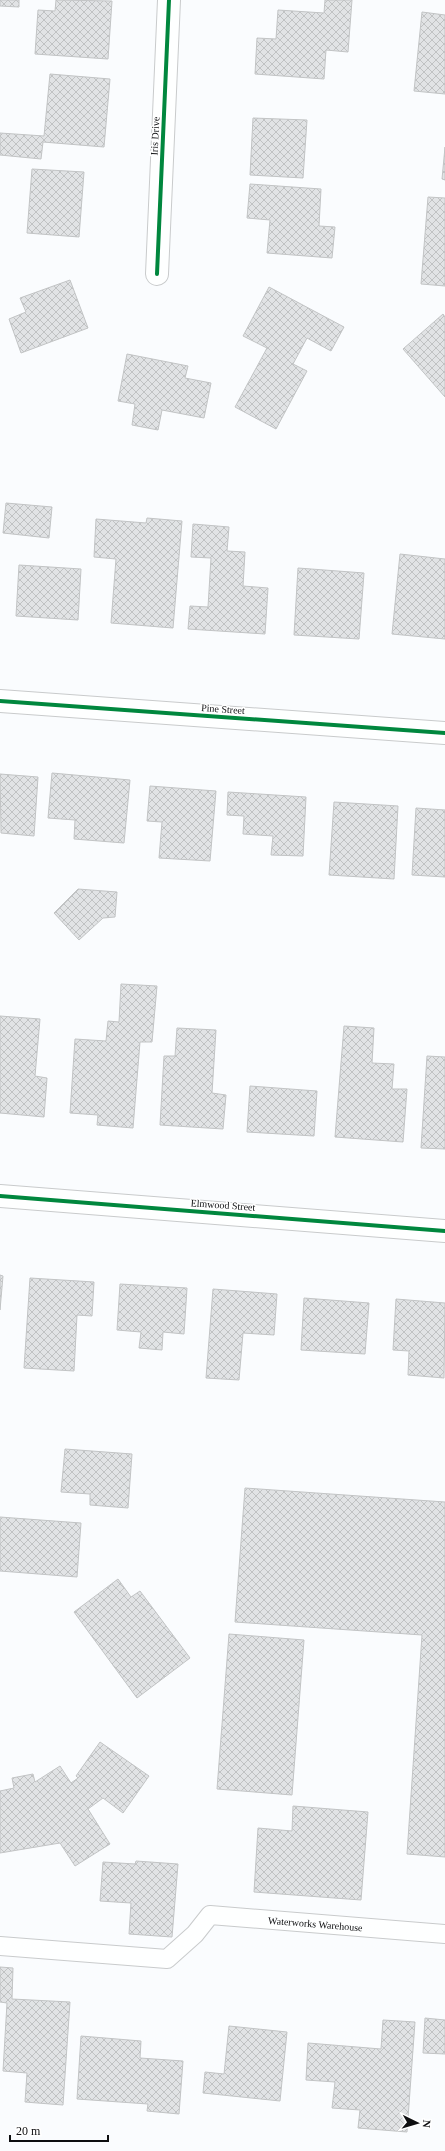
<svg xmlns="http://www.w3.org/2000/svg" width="445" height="2151" font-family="'Times New Roman',serif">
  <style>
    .building { fill: url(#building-cross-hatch); stroke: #c2c4c5 }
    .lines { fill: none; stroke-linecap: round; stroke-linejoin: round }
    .service-casing { stroke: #c9cbcc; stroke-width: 20 }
    .minor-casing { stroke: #c9cbcc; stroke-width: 24 }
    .service { stroke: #feffff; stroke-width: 18 }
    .minor { stroke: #feffff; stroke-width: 22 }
    .cycleway-casing { stroke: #fff; stroke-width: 6 }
    .cycleway { stroke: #00873e; stroke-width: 4 }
    .labels { text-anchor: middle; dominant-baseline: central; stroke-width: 3; stroke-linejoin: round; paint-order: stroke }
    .street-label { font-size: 10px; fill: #0d0e10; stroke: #fff }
  </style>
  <defs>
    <pattern id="building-cross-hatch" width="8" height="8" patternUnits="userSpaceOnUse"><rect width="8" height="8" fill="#e1e3e5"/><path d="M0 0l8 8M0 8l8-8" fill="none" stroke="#c0c2c3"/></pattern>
  </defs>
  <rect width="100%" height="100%" fill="#fafcfe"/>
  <path class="building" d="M0,0H19V7L0,6Z
    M56,0L112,1L108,59L35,54L38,10L55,11Z
    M325,0H352L348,52L326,50L324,79L255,74L257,38L276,39L278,10L324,13Z
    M422,12L445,15V94L414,91Z
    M50,74L110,79L104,147L43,142L41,159L0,155V133L44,136Z
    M253,118L307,120L303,178L250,175Z
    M445,147V180L442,179Z
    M32,169L84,172L79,237L27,233Z
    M250,184L321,189L319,226L335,227L332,258L267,253L270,220L247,218Z
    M428,197L445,198V286L421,284Z
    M70,280L88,328L21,353L9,319L26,312L20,298Z
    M269,287L344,327L331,351L307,338L293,364L307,371L276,429L235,407L267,348L243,336Z
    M443,314L445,317V397L403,349Z
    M127,354L188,366L185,378L211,383L204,418L162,410L158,430L132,425L135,404L118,401Z
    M6,503L52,507L49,538L3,533Z
    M147,518L182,521L173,628L111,623L116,559L94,557L96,519L146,523Z
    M193,524L229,527L227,551L245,552L243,586L268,588L265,634L188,629L190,606L208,607L211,558L191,557Z
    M400,554L445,559V639L392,634Z
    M19,565L81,569L78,620L16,616Z
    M298,568L364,573L359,639L294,635Z
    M52,773L130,780L124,843L74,839L75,820L48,818Z
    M0,774L38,777L34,836L1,833Z
    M150,786L216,791L210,861L159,858L162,822L147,821Z
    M228,792L306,797L303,856L271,855L273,836L243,834L244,816L227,815Z
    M334,802L398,806L394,879L329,875Z
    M416,808L445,810V877L412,875Z
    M78,889L117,892L115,917L103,918L79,940L54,913Z
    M121,984L157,986L152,1042H140L133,1128L97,1125L98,1115L70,1113L75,1039L106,1041L108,1021L119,1022Z
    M0,1016L40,1019L35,1076L47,1078L44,1117L0,1113Z
    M344,1026L374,1028L372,1063L394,1064L392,1089H407L403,1142L335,1137Z
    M177,1028L216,1030L212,1093L226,1095L223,1129L160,1125L164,1056H175Z
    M427,1056L445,1057V1149L421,1148Z
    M250,1086L317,1091L314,1136L247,1132Z
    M0,1275L3,1276L0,1310Z
    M30,1278L94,1282L92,1316L77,1315L74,1371L24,1368Z
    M120,1284L187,1288L184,1334L163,1332L162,1350L139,1348L141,1332L117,1330Z
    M213,1289L277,1294L274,1335L243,1333L239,1380L206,1378Z
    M304,1298L369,1303L365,1354L301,1350Z
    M396,1299L445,1303L444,1378L408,1375L409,1351L393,1350Z
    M65,1449L132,1454L128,1508L90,1505V1494L61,1492Z
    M245,1488L445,1502V1857L407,1854L422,1635L235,1622Z
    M0,1517L81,1523L77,1577L0,1571Z
    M118,1579L131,1597L140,1591L190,1658L137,1698L74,1612Z
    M229,1634L304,1640L292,1795L217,1789Z
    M100,1742L149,1776L123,1813L103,1798L88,1809L110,1844L75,1866L60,1843L0,1853V1791L14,1788L12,1778L33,1774L35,1782L60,1766L71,1783L78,1778L76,1776Z
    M293,1806L368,1812L361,1900L254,1892L258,1828L292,1831Z
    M136,1861L178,1864L172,1937L129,1934L131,1903L100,1901L103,1862L135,1864Z
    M0,1967L13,1968L12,1999L70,2002L63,2105L25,2102L27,2073L3,2071L7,2003L0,2002Z
    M425,2018L445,2020V2054L423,2053Z
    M383,2020L415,2022L407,2132L358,2128L360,2110L332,2108L335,2082L306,2080L308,2043L381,2049Z
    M229,2026L287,2032L280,2101L203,2093L205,2072L224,2074Z
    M81,2036L141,2041L140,2058L183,2061L179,2114L147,2111L148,2104L77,2099Z"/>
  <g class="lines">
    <defs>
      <g id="service">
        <path id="s1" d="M0,1946L167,1959L195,1934L210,1915L445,1934"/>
      </g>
      <path id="minor" d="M157,274L169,0
        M0,701L445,733
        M0,1196L445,1231"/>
    </defs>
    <use href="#service" class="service-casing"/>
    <use href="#minor" class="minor-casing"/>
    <use href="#service" class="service"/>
    <use href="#minor" class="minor"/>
    <defs>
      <path id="cycleway" d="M157,274L169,0
        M0,701L445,733
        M0,1196L445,1231"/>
    </defs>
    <use href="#cycleway" class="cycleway-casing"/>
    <use href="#cycleway" class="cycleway"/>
  </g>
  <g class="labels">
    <g class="street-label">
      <text transform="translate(155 136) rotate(-87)">Iris Drive</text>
      <text transform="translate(223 709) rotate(4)">Pine Street</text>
      <text transform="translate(223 1205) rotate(4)">Elmwood Street</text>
      <text stroke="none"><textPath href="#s1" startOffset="335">Waterworks Warehouse</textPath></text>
    </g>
  </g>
  <g transform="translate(417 2123) rotate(95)" stroke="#ffffff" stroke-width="3" paint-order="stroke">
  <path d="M0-3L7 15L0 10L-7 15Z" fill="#0d0e10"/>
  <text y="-6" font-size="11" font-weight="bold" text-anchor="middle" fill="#0d0e10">N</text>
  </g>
  <path d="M10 2135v6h98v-6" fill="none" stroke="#0d0e10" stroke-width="2"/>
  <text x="16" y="2135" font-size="12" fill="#0d0e10" stroke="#ffffff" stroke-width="3" paint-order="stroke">20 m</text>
</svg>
